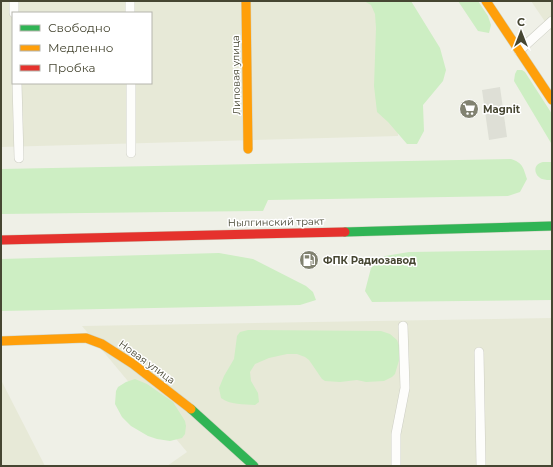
<svg xmlns="http://www.w3.org/2000/svg" width="553" height="467" font-family="Montserrat,sans-serif">
  <style>
    .residential { fill: #e7e9d7; fill-rule: evenodd }
    .green { fill: #cdeec3 }
    .parking { fill: #dedfd6 }
    .lines { fill: none; stroke-linecap: round; stroke-linejoin: round }
    .street-casing { stroke: #cdcec4; stroke-width: 10 }
    .fast-casing { stroke: #cfd1bf; stroke-width: 10 }
    .slow-casing { stroke: #cfd1bf; stroke-width: 10 }
    .jam-casing { stroke: #cfd1bf; stroke-width: 10 }
    .street { stroke: #fdfdfb; stroke-width: 9 }
    .fast { stroke: #30b455; stroke-width: 9 }
    .slow { stroke: #ff9f0a; stroke-width: 9 }
    .jam { stroke: #e5322d; stroke-width: 9 }
    .labels { text-anchor: middle; dominant-baseline: central; stroke-width: 3; stroke-linejoin: round; paint-order: stroke }
    .street-label { font-size: 10px; fill: #464632; stroke: #fff }
    .poi-label { font-size: 10px; font-weight: bold; fill: #464632; stroke: #fff; text-anchor: start }
  </style>
  <rect width="100%" height="100%" fill="#eff0e7"/>
  <path class="residential" d="M1,1H391L398,136L1,147ZM13,13H151V83H13Z
    M531,1H552V32Z
    M552,318V466H167L187,452L82,326Z
    M1,380L45,466H1Z"/>
  <path class="green" d="M364,1H411L440,48L446,70L443,81L423,105L424,131L417,144H407L388,122L377,112L374,86L376,28L375,14L371,5Z
    M458,1H478L488,16L491,25L489,33L478,31Z
    M517,70H522L525,72L552,114V143H551L514,81L515,74Z
    M511,159C523,163 523,167 527,179L520,192L508,196L268,200L263,211L1,214V169Z
    M543,162H552V180C549,180 545,180 542,179C534,176 532,164 543,162Z
    M552,250V300L372,302L365,291L371,268L385,256L409,252Z
    M219,253L253,259L306,286L313,292L316,300L300,305L1,311V259Z
    M248,330L381,331L390,334L397,340L400,348V357L395,374L392,377L384,381L366,382L357,380L340,382L325,381L322,379L309,360L305,357L297,354H287L269,358L255,364L250,372L251,381L258,393L259,402L255,405C244,404 230,405 221,398L219,388L224,376L234,359L237,336L240,332Z
    M135,379L147,384L173,402L185,421L186,426L185,434L182,438L170,441L157,439L148,436L131,426L122,417L115,404L116,391L118,387L126,382Z"/>
  <path class="parking" d="M500,87L507,137L489,140L482,90Z"/>
  <g class="lines">
    <defs>
      <path id="street" d="M14,1V13
        M130,1V13
        M519,51L552,21
        M17,83L19,158
        M131,83V153
        M479,352L481,466
        M396,466V434L405,388L403,326"/>
      <path id="fast" d="M345,232L552,226
        M191,409L254,466"/>
      <path id="slow" d="M246,1L248,149
        M486,1L552,100
        M1,341L86,338L102,344L133,364L191,409"/>
      <path id="jam" d="M1,240L345,232"/>
    </defs>
    <use href="#street" class="street-casing"/>
    <use href="#fast" class="fast-casing"/>
    <use href="#slow" class="slow-casing"/>
    <use href="#jam" class="jam-casing"/>
    <use href="#street" class="street"/>
    <use href="#fast" class="fast"/>
    <use href="#slow" class="slow"/>
    <use href="#jam" class="jam"/>
  </g>
  <defs>
    <symbol id="supermarket-disc" viewBox="-11 -11 22 22"><circle r="9.5" fill="#818271" stroke="#fff"/><path d="M-6-5.5h2.5l.6 2H6L4.5 2H-2.5L-4.4-4H-6ZM-1.5 3.2a1.3 1.3 0 1 0 .1 0ZM3 3.2a1.3 1.3 0 1 0 .1 0Z" fill="#fff"/></symbol>
    <symbol id="fuel-disc" viewBox="-11 -11 22 22"><circle r="9.5" fill="#818271" stroke="#fff"/><path d="M-5.5-6h7V0h2V4h1.3V-2.5L3-4.5l.8-.8L6-3V5H2.5V1h-1V6h-7ZM-4.2-4.7v3.2H.2V-4.7Z" fill="#fff"/></symbol>
  </defs>
  <g fill-rule="evenodd">
    <use href="#supermarket-disc" x="458" y="98" width="22" height="22"/>
    <use href="#fuel-disc" x="298" y="249" width="22" height="22"/>
  </g>
  <g class="labels">
    <g class="street-label">
      <text transform="translate(236 75) rotate(-91)">Липовая улица</text>
      <text transform="translate(276 222) rotate(-1)">Нылгинский тракт</text>
      <text transform="translate(147 362) rotate(36)">Новая улица</text>
    </g>
    <g class="poi-label">
      <text x="483" y="109">Magnit</text>
      <text x="323" y="260">ФПК Радиозавод</text>
    </g>
  </g>
  <rect width="553" height="467" fill="none" stroke="#464632" stroke-width="4"/>
  <rect x="12" y="12" width="140" height="72" fill="#ffffff" stroke="#b5b5ad"/>
  <rect x="20" y="25" width="20" height="6" fill="#30b455" stroke="#b5b5ad"/>
  <text x="48" y="32" font-size="12" fill="#464632">Свободно</text>
  <rect x="20" y="45" width="20" height="6" fill="#ff9f0a" stroke="#b5b5ad"/>
  <text x="48" y="52" font-size="12" fill="#464632">Медленно</text>
  <rect x="20" y="65" width="20" height="6" fill="#e5322d" stroke="#b5b5ad"/>
  <text x="48" y="72" font-size="12" fill="#464632">Пробка</text>
  <g transform="translate(521 32)" stroke="#ffffff" stroke-width="3" paint-order="stroke">
  <path d="M0-3L7 15L0 10L-7 15Z" fill="#464632"/>
  <text y="-6" font-size="11" font-weight="bold" text-anchor="middle" fill="#464632">С</text>
  </g>
</svg>
